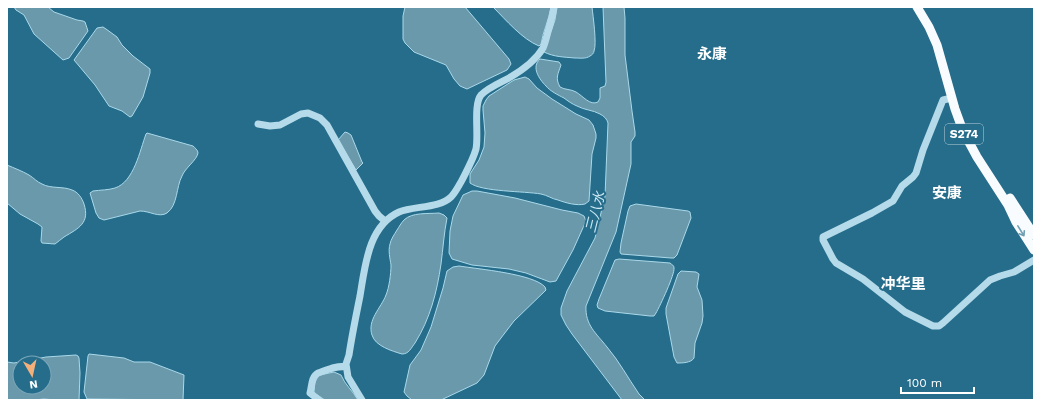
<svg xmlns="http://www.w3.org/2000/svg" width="1041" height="407" font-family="'Work Sans','Noto Sans SC',sans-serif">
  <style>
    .water { fill: #6b99ac; stroke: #a9d9ea; fill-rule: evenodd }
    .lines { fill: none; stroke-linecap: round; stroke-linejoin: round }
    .minor { stroke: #b5dbea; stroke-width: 7 }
    .major { stroke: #f8fcfe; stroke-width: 9 }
    .oneway { stroke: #709fb3 }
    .labels { text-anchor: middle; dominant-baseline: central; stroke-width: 4; stroke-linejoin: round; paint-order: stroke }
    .shield { fill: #266d8b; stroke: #bed3dc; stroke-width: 1 }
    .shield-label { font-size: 12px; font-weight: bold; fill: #fff }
    .water-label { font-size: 14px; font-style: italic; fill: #cde9f4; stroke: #266d8b }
    .quarter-label { font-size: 15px; font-weight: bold; fill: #fff; stroke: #266d8b }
  </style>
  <rect width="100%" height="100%" fill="#266d8b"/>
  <path class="water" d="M14,7H48L54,12L77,20L83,21L85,22L88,31L69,58L63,60L34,34L24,15L16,10Z
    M405,7H465L509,59L511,64L507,70L467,89L460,86L454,79L446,65L414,52L405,43L403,39V16Z
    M493,7H551C549,20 543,31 541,44L539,46C522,39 506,20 493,7Z
    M557,7H592C593,16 597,44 594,51C594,53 592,55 590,56C586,59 580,58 575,58C564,57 554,57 544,52L555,20Z
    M603,7H624L625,18V55L632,111L635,132V136L631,142V164L616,232L586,306C585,325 596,333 607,347C619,361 628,378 639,394L645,400H622L572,334L566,325L561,315V308L567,291L595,238L605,196L608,123C607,119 604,116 600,114C593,110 584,110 577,106C572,104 568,101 564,98C558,95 550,91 546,86C539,79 531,67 540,59L559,62L561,65C558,74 555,78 560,87C565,90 571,89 576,92C583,96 590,106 598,102L600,98V88L605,86L606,82Z
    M103,27L106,29L117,37L122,45L133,56L150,69V73L143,97L132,116L130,117L122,111L109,106L95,85L74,60L97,28Z
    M525,77L529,79L537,88L552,99L576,114L589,120L593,125L596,134V138L592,154L589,201L585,204C577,206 566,203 558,200C552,199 547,195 541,194C524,191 482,192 470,183V174L479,160L484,147L485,133L483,110V106L486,100L489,96L514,80Z
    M345,132L348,133L351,135L362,162L363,163L356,170L338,140Z
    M147,133L193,146C195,148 198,150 198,153C197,160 185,168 182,176C176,187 178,205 167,213C159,218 150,211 140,211L104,220L99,218L96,213L90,193L93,191C100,190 109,190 115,188C134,182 140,150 146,134Z
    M7,165C14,168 22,171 29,175C34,178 37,182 42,184C51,189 63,186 72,190C78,192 82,198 84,204C90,223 79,228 64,237C61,239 58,242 55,244L42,243L41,241L42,227L38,224L20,214L7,203Z
    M472,191H477L515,198L562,210L578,213L584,216L586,221L573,250L556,281L550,282L526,273L509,269L472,265L452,259L449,253L450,231L453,216L463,195Z
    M636,204L688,211L690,212L691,218L677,255L674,258H671L621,254L620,252L621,243L628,211L630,206Z
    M439,213L444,215L447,218C444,233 443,249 441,264C437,292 430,319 415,343C411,348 409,354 402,354C392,351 375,346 372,335C367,320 381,308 386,295C389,288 391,274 391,265C390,258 388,251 390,244C391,239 394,235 397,230C399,227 401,223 404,220C412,212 428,214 439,213Z
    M619,259L670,263C672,265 674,265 674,268C675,274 660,306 656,313L654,316H650L605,311L598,308L597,305L599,299L615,260Z
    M459,266C478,269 534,274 545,287L546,290L514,321L501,338L495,346L484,375L477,383L441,400H412L407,396L404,392L410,365L421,350L431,327L443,288L447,271L453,267Z
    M681,271L696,272L699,274L697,287L702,300L703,316L702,323L695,343L694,358C691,363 682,363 677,363L674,357L666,314V308L678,274Z
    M89,354L124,358L134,362H150L184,375L183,400L87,399L84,392L88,356Z
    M76,355L78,356L79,358L80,373L79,400H56L44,399L34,400H7V362L14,363L46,357ZM20,363H44V387H20Z
    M334,372L341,375C345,385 353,391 358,400H325L314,393L315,379L320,375Z"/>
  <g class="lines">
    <path class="minor" d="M952,98L943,100L923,150L916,173L913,177L902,186L893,201L872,213L823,237V240L833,259L836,263L863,279L905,312L933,326H939L943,323L990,280L1000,276L1014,272L1034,260
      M258,124L270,126L280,125L301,114L308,113L320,118L327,125L375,211L379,216L385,221
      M319,400L310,393C312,386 311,377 318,373C327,370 337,365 346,367
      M362,400L348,377L346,364L349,355C352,335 356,316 360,296C365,267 368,226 399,212C414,206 440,208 451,197C455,193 458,187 461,182C466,172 473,160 476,149C479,135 473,105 481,95C489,87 500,83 509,78C521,71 536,60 543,48C546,41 547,34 549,28C551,21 553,14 554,7"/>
    <path class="major" d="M917,7L929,27L937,45L955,109L963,131L977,157L1008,205L1016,222L1034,250
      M1010,198L1034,235"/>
  </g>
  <defs><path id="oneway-shaft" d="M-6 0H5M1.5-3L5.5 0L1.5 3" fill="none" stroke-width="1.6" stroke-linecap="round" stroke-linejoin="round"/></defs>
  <use class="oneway" href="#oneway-shaft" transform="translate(1021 231) rotate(58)"/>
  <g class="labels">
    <rect class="shield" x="945" y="124" width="38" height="20" rx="3"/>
    <g class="shield-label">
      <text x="964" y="134">S274</text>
    </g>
    <g class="water-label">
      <text transform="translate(595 212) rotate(-76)">三八水</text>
    </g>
    <g class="quarter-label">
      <text x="712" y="54">永康</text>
      <text x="947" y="193">安康</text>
      <text x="903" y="284">冲华里</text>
    </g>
  </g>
  <rect width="1041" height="407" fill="none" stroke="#ffffff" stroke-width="16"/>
  <g transform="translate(32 375) rotate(171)"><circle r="19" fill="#266d8b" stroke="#7da7b9"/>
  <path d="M0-3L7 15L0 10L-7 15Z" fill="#f3b07a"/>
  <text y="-6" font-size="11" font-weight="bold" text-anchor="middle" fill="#ffffff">N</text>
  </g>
  <path d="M901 387v6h73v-6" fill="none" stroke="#ffffff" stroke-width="2"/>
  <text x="907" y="387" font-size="12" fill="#ffffff" stroke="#266d8b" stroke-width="3" paint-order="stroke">100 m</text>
</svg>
